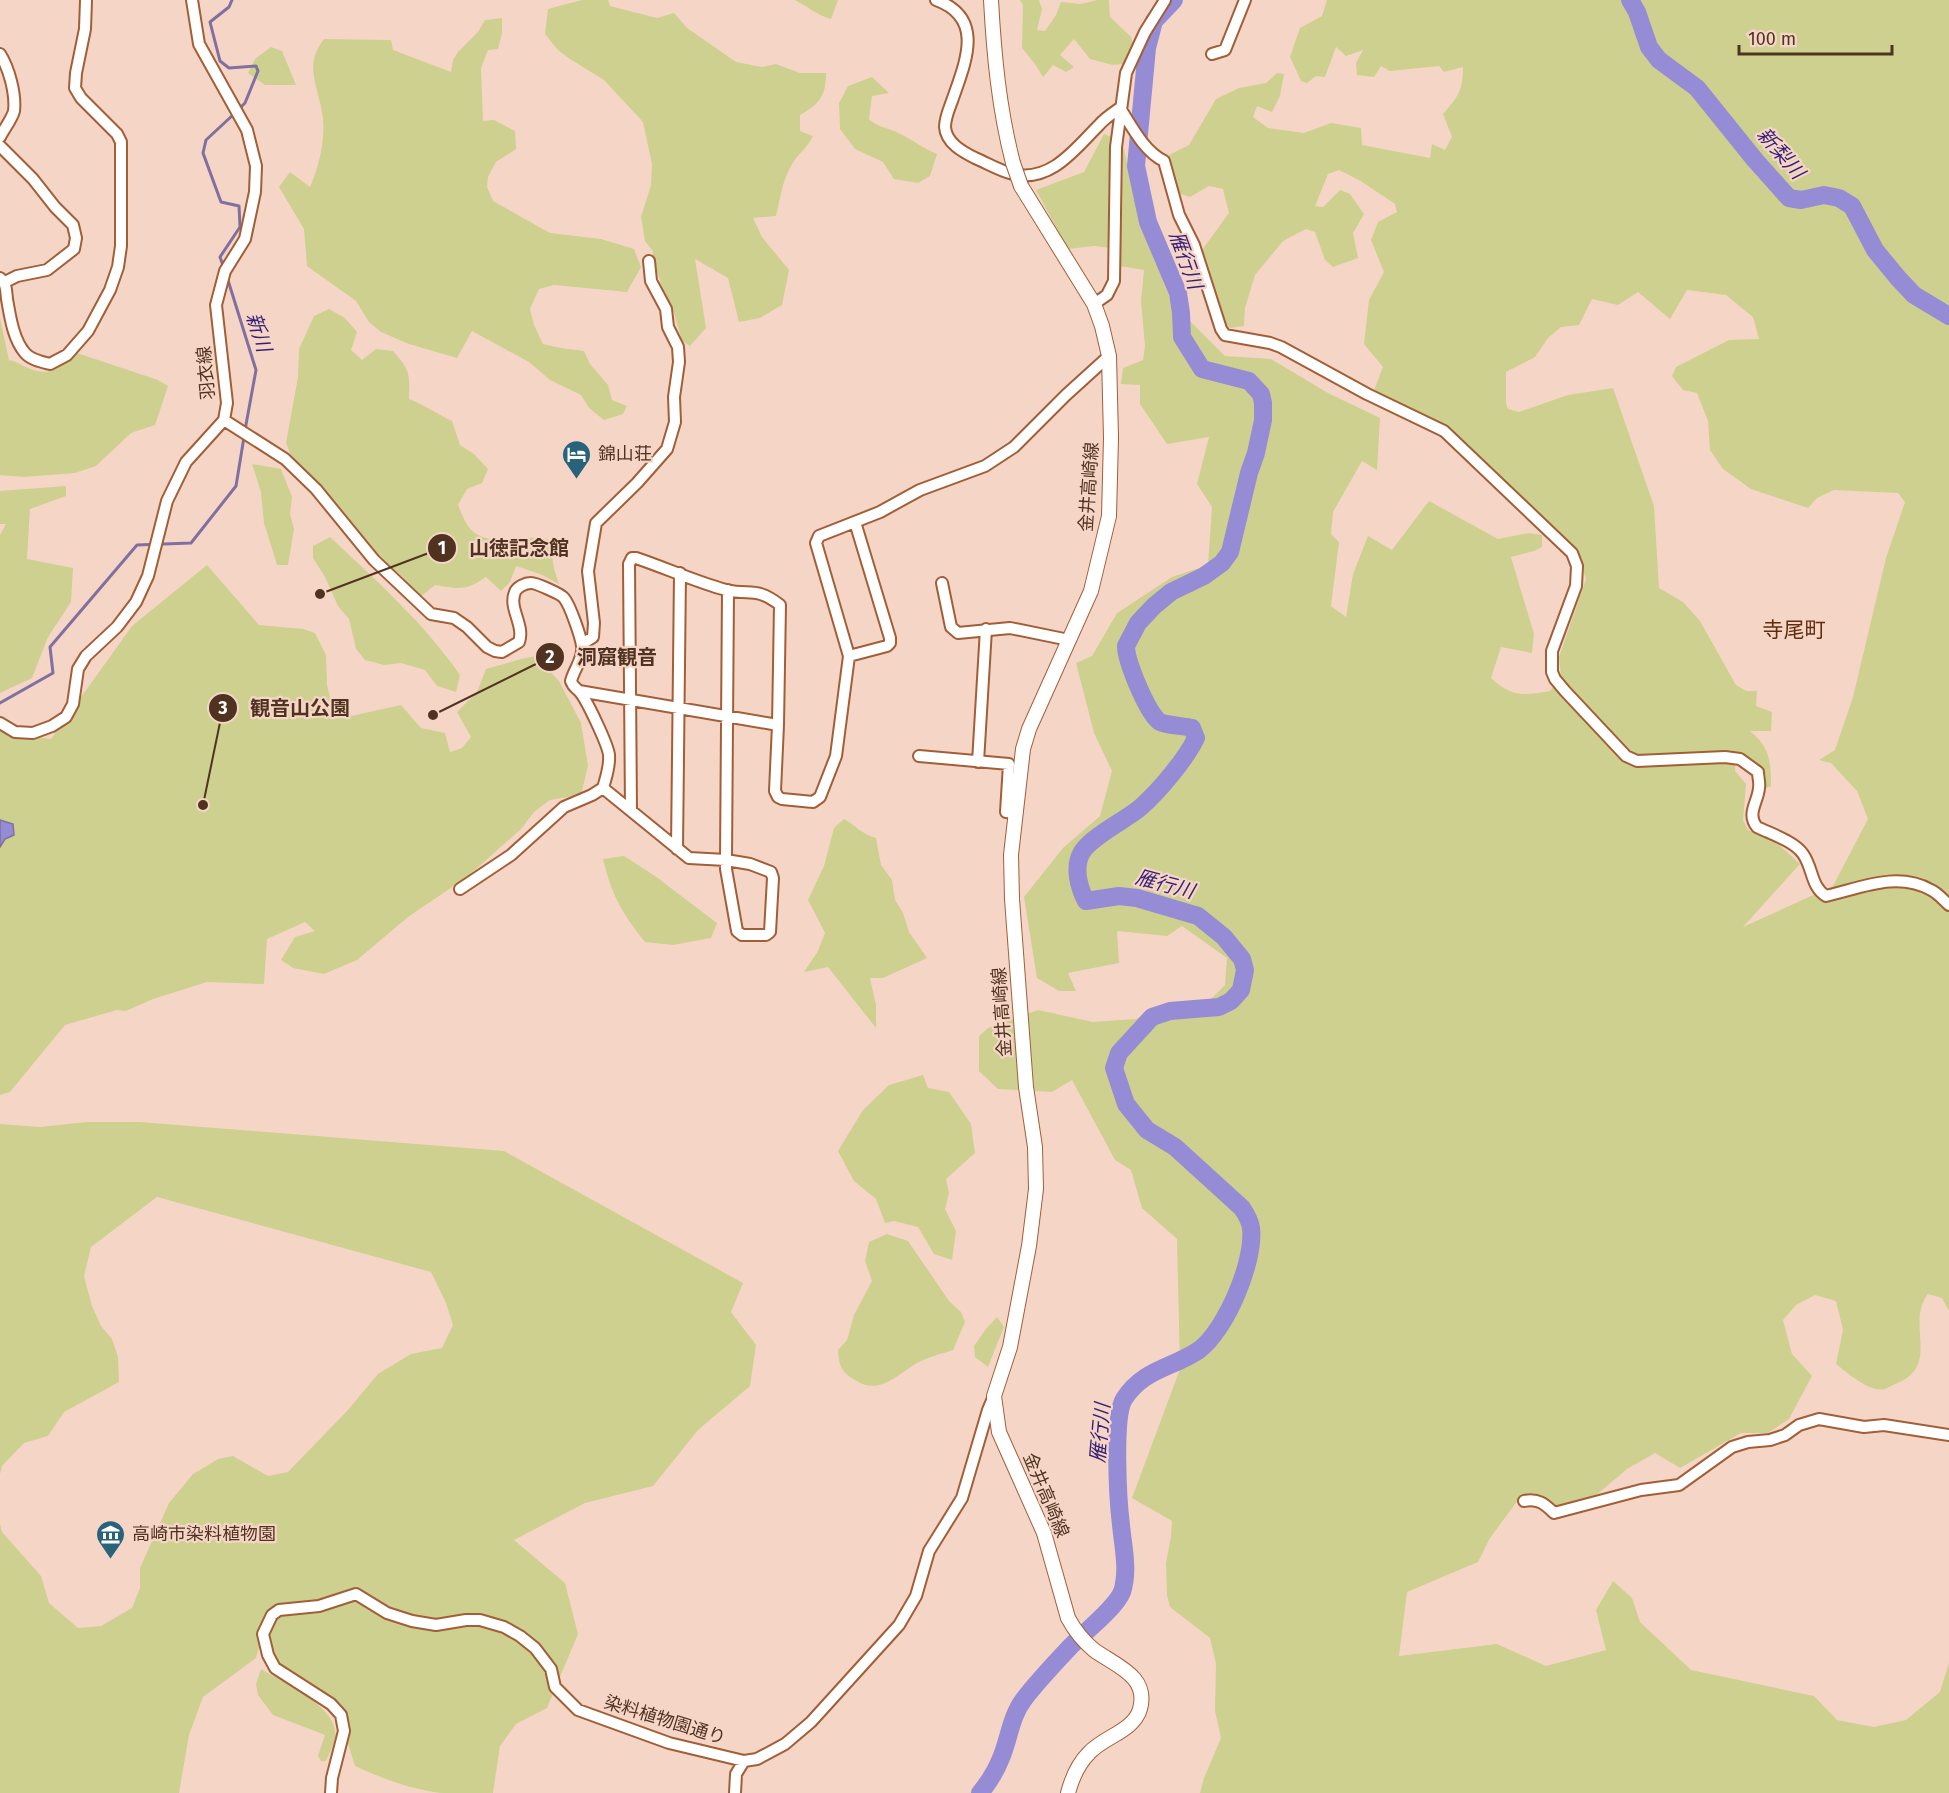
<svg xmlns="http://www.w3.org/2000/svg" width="1949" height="1793" font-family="'Fira Sans','Noto Sans JP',sans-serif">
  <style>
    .green { fill: #ced090; fill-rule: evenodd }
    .water { fill: #968bd5; stroke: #81709f; stroke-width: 1.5 }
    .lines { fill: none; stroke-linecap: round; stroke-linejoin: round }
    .stream { stroke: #81709f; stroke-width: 3 }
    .river { stroke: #968bd5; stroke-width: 18 }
    .minor-casing { stroke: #a25e37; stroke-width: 14 }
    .major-casing { stroke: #a25e37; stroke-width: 16 }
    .minor { stroke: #fff; stroke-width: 10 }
    .major { stroke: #fff; stroke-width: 14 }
    .major-bridge-casing { stroke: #a25e37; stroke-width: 16; stroke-linecap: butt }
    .major-bridge { stroke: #fff; stroke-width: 14 }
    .labels { text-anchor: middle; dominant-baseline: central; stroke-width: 4.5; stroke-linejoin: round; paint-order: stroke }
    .street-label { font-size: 18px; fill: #503221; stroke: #f5d6c6 }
    .poi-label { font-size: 18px; fill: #503221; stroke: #f5d6c6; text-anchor: start }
    .water-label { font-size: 20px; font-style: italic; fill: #381f75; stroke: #f5d6c6 }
    .quarter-label { font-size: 21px; fill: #5f2e0f; stroke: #f5d6c6 }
    .leader { fill: none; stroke: #503221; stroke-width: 2 }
    .callout-dot { fill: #503221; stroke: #f5d6c6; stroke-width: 2 }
    .mark-label { font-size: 18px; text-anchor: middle; font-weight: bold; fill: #fff }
    .callout-label { font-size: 20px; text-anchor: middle; font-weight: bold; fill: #503221; stroke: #f5d6c6; stroke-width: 4.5; stroke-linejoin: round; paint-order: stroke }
  </style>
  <rect width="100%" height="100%" fill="#f5d6c6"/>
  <path class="green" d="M582,0H608L610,6L657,18L674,13L687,28L736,62L762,67L776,64L800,73H826C826,97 819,104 800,115V131L813,136C807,149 796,155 790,168C782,182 780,200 776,216L753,218L762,237L789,270L782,305L760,318L739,322L728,278L695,259L706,328L690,346L682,341L674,313L663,290L653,258V251L645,241L641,217L651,185L652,164L643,122L604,80L570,59L558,50L545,34L548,9Z
    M795,0H838L831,19C818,16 807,6 795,0Z
    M1020,0H1039L1042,9L1037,30L1045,31L1056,15L1061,2L1081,4L1097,0H1109L1110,17L1131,37L1134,46L1123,64L1113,65L1090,59L1074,39L1060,55L1074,67L1066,72L1053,65L1043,77L1035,64L1022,48L1023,5Z
    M1327,0H1949V1311L1942,1298L1928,1294C1905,1323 1941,1364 1898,1383C1893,1385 1889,1387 1885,1389C1869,1393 1848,1373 1836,1364L1843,1330L1836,1301L1815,1295L1796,1305L1783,1320L1792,1354L1812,1376L1789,1419L1768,1433H1741L1680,1468L1655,1453L1627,1469L1594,1497L1555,1506L1534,1493L1521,1496L1490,1538L1478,1562L1407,1592L1399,1656L1497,1644L1546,1666L1606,1650L1596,1610L1613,1581L1632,1598L1640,1622L1691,1670L1814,1696L1837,1720L1874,1727L1906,1720L1940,1692L1949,1663V1793H1200L1204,1778L1221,1738L1215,1711L1216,1664L1210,1638L1170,1607L1167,1595L1166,1563L1171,1536L1172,1521L1132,1498L1180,1369L1177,1239L1142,1208L1131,1170L1115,1160L1072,1080L1052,1092L998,1089L979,1071V1036L988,1028L1038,1010L1093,1022L1135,1019L1208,1002L1225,985L1227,958L1182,926L1167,936L1117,931L1119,963L1068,973L1076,991H1059L1037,978L1024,897L1063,848L1100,816L1112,771L1094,733L1076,663L1092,656L1117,613L1172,577L1208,565L1212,507L1197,484L1209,437L1167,444L1140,404V385L1121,384L1123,368L1143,360L1145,346L1141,301L1144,270L1120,266L1123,145L1135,198L1149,247L1172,303L1225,356L1271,359L1328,393L1380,418L1377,470L1362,461L1333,512L1331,534L1339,542L1331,606L1346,617L1353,574L1368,536L1392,550L1429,501L1498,539L1529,533L1542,535V547L1534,551L1511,557L1534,634L1532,653L1501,647L1491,678C1512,697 1523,696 1550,691L1561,676L1559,657L1586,579L1576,550L1445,427L1374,390L1383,367L1364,344L1369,300L1384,272L1371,240L1378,222L1397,212L1395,204L1359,180L1339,170L1328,174L1315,206L1323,207L1340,190L1350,194L1364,214L1353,233L1358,258L1333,267L1325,260L1315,232L1306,229L1283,241L1255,275L1245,308L1244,326L1230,328L1218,315L1202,250L1229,213L1223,189L1209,186L1190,197L1175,192L1169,155L1189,145L1216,99L1239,88L1266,83L1277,73L1284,74L1280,96L1272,112L1257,106L1253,117L1268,128L1304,133L1331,123L1361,128L1362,145L1430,158L1432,144L1445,150L1452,137L1443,114C1458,97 1463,90 1463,67L1444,72L1439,66L1390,71L1381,66L1374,77L1357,75L1356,63L1363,50L1346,56L1336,47L1325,77L1316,76L1307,83L1301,81L1290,57L1300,28L1322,16ZM1687,290L1726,295L1753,317L1759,339L1729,340L1676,367L1672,376L1683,390L1697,393L1708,421L1710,450L1723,469L1751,489L1808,508L1817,498L1834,490L1898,493L1905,502L1886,558L1853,697L1835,750L1819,760L1831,763L1857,791L1868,819L1833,886L1743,927L1800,864L1779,845L1748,830L1743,820L1746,784L1735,771V752L1762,767L1766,788L1771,786C1771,762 1770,747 1750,731H1771L1772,712L1756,706L1757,691H1746L1736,685L1700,621L1683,602L1659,588L1654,506L1613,388L1568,395L1519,412L1508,409L1506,403V372L1535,357L1548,338L1561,327L1579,325L1592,299L1618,305L1638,292L1670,319Z
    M502,18V33L498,49L488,50L481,68L483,121L494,120L515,131L516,149L496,162L488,177L487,187L493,201L550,233L601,239L634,249L641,267L627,292L554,285L539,289L530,309L534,325L543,344L561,348L584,351L590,364L608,385L612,400L627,406L623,414L604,420L589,408L581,395L550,380L529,362L472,331L457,358L409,344L381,332L369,322L356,301L307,266L304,229L279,187L290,172L310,187C319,166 325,142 323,119C320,89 302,66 324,39L391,40L393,50L451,72L453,60L458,52L478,32L485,20Z
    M271,47L282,51L296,85H265L248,73L255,59Z
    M872,77L889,93L872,96L869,119C878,127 884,127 894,131C909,137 922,148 937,154L930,176L918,183L894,179L883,162L855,149L840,129L839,103L848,86Z
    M1104,134L1112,137L1111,248L1094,246L1068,249L1036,190L1084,172Z
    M329,309L345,318L357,332L351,350L362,360L376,349L393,351C410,370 410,374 409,399C425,405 437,414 452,421L460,445L474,454L488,469L482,483L467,489L458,505C467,527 470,535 494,540C500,541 507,544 513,542C526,538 537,535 550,540L554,569L559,584L540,574L516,566L510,582L501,591L486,577C466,591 459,589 435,585L419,598L403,577L376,554L323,487L292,458L286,443L298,377L299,349L314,316Z
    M0,318L9,360C16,361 21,365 28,368C48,377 62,369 74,352L158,380L168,386L155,425L131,433L96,466L75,473L24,477L0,475Z
    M252,464L281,469L292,497L290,514L294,529L288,565H277L264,523L261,492Z
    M66,486V496L30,509L27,559L73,568L71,602L48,637L32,678L0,693V535L6,524H0V491Z
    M330,537C376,580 424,623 460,675L456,692L437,686L425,670L401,663L384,665L365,660L356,649L349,619L338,606L325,577L313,558V546Z
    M207,565L259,625L303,629L315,633L326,655L327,685L333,709L342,718L401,705L421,728L445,733L450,752L462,748L471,737L457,712L477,692L486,669L521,659L536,656L559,681L581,723L588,766L581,795L550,800L534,812L521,829L467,877L408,917L357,960L324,974L293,968L281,960L295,937L315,931L305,922L267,939L264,984L207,982L153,999L126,1011L117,1010L65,1025L10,1092L0,1095V732L51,739L132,626Z
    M844,819C855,825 863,835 876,838L881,865L892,880L895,900L903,913L909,932L927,958L883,978H870L876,1005V1028L828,967L804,972L818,951L825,933L808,900L824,866L834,828Z
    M624,856L655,876L717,923L711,938L673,945L645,942C622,913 612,896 603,859Z
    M923,1075L928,1088L949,1092L971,1124L975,1153L946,1179L949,1193L945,1209L956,1231L952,1260L934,1254L918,1227L894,1221L885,1223L876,1199L854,1181L838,1151L863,1110L889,1085Z
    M87,1122H140L504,1151L743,1283L731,1312L756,1345L750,1386L698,1430L653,1486L585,1503L514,1540L565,1583L578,1634L547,1708L516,1724L500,1746L493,1793C476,1793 458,1793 441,1793C411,1789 383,1779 355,1766L344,1731L341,1715L275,1668L262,1636L256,1658L203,1697L189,1735L179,1793H0V1524L2,1532L41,1576L49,1603L78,1628L101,1626L132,1608L140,1588V1568L169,1503L193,1474L218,1459L233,1456L268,1476L288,1472L347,1411L378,1374L411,1354L442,1348L453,1325L446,1303L431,1272L157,1197L91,1247L84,1276L92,1306L101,1326L112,1339L118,1357L119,1382L64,1412L48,1436L24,1443L2,1466L0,1474V1124L40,1127Z
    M887,1234L908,1241L949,1301L961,1312L965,1322L953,1350C941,1354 928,1357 917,1363C897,1375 879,1396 855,1380C841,1372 839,1365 838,1350L847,1340L854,1315L872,1281L865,1261L869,1242Z
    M997,1317L1004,1327L988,1367L975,1357L974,1346L986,1329Z
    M261,1669C282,1682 331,1704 335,1730C337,1739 330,1752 326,1761H321L318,1756L325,1735L273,1715L258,1695L256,1684Z"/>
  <path class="water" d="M0,820L13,824L14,835L5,839L0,847Z"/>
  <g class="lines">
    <path class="stream" d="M232,0L229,7L210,22L220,61L229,68L256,66L258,71L245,103L239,109
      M224,268L220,257L240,227L239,206L221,202L203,153L206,140L234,114
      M227,277L256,370L245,430
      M0,703L53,673L50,647L137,545L191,543L236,486L244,437"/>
    <path class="river" d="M1630,0L1637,12L1649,47L1659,60L1697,88L1755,160L1789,198L1801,200L1824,195L1839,198L1852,206L1875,250L1898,278L1914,295L1949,316
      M980,1793C989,1782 996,1771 1001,1758C1009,1739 1011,1716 1024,1699C1037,1682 1054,1664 1069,1648C1082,1634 1115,1609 1122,1592C1129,1570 1123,1547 1121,1525C1118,1501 1113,1417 1124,1399C1143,1369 1173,1368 1199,1350C1226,1330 1255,1261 1251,1228C1250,1220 1246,1214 1242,1208L1175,1147L1147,1130L1126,1104L1114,1068L1119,1053L1152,1017L1170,1011L1219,1007L1231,1001L1241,990L1245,970L1242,959L1224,937L1198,916L1137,898L1119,896L1086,901C1079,888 1073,867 1082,852C1092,836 1126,820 1141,807C1159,791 1186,759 1196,738L1192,728C1185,726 1165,725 1160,722C1148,715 1126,661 1126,646L1138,623L1154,606L1171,592L1204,576L1222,563L1230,552L1249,473L1256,453L1263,420V403L1261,394L1249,381L1202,369L1182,337L1181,313L1178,293L1148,222L1136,166L1147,48L1154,21L1174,0"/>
    <defs>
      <path id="minor" d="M936,0C986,18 965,63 952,101C949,109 945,118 945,127C946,143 963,152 975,158C987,163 1000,171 1013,174C1051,183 1076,148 1099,125C1105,118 1113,113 1120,108C1132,127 1144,151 1164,161L1179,215L1194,245L1221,329L1225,335L1270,343L1281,347L1367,394L1444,431L1572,553L1577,566L1576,586L1552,651V672L1555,679L1565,691L1626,756L1637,761L1725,757L1740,759L1758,772C1758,777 1760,783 1759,788C1758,802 1746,814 1757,827C1771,834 1794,841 1803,854C1813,868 1811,887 1826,896C1861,888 1897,871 1931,890C1938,893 1943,900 1949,905
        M0,54C9,68 16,94 14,111C12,119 4,129 0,137
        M1212,54L1225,50L1245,0
        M0,146L33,179L55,207L73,225L76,238L74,249L47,270L17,276L5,282
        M0,278C7,284 6,291 7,299C10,316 13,339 25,353C31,360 42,362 50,364L67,355L88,331L110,290L118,267L121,246V142L117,134L81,98L75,88L76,73L85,29L86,0
        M1094,304L1107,295L1114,281L1116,147L1126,73L1145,32L1165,0
        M224,420L285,459L316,489L374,560L431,614L454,618L467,627L487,647L495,651L502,652L519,642C525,625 508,608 515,592C517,587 525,583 531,583C536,583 561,594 564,598C570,605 581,637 582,646C584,658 574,669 571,681C573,687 575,687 579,691C586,698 608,745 609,755C610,767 606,777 603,788L592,795L564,807L511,855L460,889
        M942,583L951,627L958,633L1010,628L1069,640
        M582,644L593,637L594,623L588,571L596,523L637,483L667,449L675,422L674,397L679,362L678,347L668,327L666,309L651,281L649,261
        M849,656L887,646L890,643V638L855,522
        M579,691L778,725
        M0,723L15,732L33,733L52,726L66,717L73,704L78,669L86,656L117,627L136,602L148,576L167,501L186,462L224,420L227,403L216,305L225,271L245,239L255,192L256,166L247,130L199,44L192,0
        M919,756L1009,764L1006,812L1015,813
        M978,762L986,629
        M603,788L689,858L726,860L750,864L771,872L773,878L770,932L766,935H742L737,931L726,869V860L728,590
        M631,809L629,564L632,558H636C666,568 696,582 726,590C751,596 755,586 780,605L778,725L775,791L778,797L782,799L813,802L820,797L836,756L849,656L816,543L819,536L880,512L920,490L985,466L1014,447L1066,395L1109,356
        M677,849L680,573
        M1524,1501C1538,1498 1545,1504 1554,1513L1641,1490L1679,1485L1732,1447L1748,1442L1770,1440L1785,1435L1799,1425L1819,1419L1864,1427L1884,1425L1949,1435
        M331,1793L332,1778L344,1731L341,1715L331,1704L275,1668L268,1655L263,1634L272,1615L279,1610L319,1606L356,1594L387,1613L412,1621L436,1625L466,1620H480L504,1627L520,1636L535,1648L551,1669L555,1687L578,1710L669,1743L744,1761
        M735,1793L736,1774L744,1761L757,1759L785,1744L811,1722L899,1625L916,1596L929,1551L962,1498L988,1410L994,1396"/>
      <path id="major" d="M991,0C994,55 999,109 1013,163
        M1021,186L1094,304L1102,326L1109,356L1111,438L1109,516L1091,591L1029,729L1023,749L1011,855L1012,899L1026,1087L1035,1147L1036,1189L1029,1246L1010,1347L994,1396L999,1432L1044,1533L1068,1618C1075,1631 1083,1641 1094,1650C1116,1666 1149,1676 1140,1709C1134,1731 1103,1737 1089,1753C1078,1764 1072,1778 1068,1793"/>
    </defs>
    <use href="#minor" class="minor-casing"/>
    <use href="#major" class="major-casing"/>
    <use href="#minor" class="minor"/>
    <use href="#major" class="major"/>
    <defs>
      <path id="major-bridge" d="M1013,163L1021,186"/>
    </defs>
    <use href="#major-bridge" class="major-bridge-casing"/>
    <use href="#major-bridge" class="major-bridge"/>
  </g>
  <defs>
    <symbol id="hotel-pin" viewBox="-11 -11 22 30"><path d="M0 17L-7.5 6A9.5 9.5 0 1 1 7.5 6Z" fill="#28627b" stroke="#f5d6c6"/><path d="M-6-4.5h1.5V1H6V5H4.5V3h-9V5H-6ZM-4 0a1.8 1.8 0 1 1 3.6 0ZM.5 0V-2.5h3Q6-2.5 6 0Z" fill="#fff"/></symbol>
    <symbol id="museum-pin" viewBox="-11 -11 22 30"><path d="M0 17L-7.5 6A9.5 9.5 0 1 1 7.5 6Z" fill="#28627b" stroke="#f5d6c6"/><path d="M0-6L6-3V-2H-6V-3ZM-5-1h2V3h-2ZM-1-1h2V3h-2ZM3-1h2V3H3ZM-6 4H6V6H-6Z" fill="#fff"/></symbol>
  </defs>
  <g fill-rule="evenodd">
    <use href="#hotel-pin" x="560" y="438" width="33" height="45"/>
    <use href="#museum-pin" x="94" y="1518" width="33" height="45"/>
  </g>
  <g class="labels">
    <g class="street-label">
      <text transform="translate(206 373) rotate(-95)">羽衣線</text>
      <text transform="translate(1089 487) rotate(-86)">金井高崎線</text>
      <text transform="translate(1002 1012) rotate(-94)">金井高崎線</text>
      <text transform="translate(1046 1495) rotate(67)">金井高崎線</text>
      <text transform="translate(665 1720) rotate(17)">染料植物園通り</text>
    </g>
    <g class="poi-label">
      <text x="598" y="454">錦山荘</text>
      <text x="132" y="1534">高崎市染料植物園</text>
    </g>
    <g class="water-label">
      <text transform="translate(1781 153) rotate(49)">新梨川</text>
      <text transform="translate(1186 260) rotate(70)">雁行川</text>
      <text transform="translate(259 332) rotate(72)">新川</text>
      <text transform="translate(1165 884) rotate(15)">雁行川</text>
      <text transform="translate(1100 1433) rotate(-85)">雁行川</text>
    </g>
    <g class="quarter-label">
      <text x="1794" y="630">寺尾町</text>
    </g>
  </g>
  <path class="leader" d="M320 594L442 548M433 715L550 657M203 805L223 708"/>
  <g class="callout-dot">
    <circle cx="320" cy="594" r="6"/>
    <circle cx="433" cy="715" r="6"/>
    <circle cx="203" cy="805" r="6"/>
    <circle cx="442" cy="548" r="15"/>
    <circle cx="550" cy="657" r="15"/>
    <circle cx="223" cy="708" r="15"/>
  </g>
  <g class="mark-label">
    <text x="442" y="554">1</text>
    <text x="550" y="663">2</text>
    <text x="223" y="714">3</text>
  </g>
  <g class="callout-label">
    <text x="519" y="555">山徳記念館</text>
    <text x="617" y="664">洞窟観音</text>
    <text x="300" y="715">観音山公園</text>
  </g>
  <path d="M1739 45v9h153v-9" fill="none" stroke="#503221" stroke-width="3"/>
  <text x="1748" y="45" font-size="18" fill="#503221" stroke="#f5d6c6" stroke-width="4.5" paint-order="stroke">100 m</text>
</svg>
